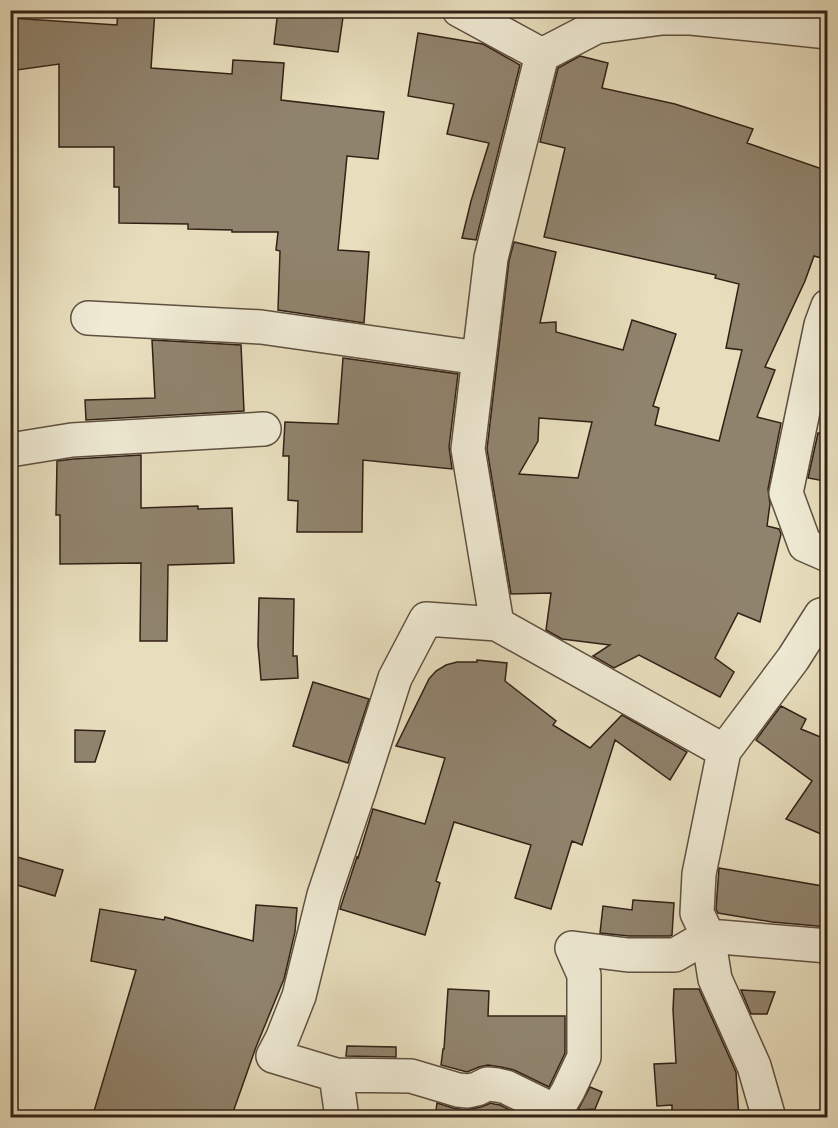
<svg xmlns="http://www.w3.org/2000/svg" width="838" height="1128" font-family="Alegreya,serif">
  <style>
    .building { fill: #90836d; stroke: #322116; stroke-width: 1.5; fill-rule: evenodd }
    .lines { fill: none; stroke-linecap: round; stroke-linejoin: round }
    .minor-casing { stroke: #5f5040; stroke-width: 36 }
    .minor { stroke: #efead4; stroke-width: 33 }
  </style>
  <rect width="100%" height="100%" fill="#e7debd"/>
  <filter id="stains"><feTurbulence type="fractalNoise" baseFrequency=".00333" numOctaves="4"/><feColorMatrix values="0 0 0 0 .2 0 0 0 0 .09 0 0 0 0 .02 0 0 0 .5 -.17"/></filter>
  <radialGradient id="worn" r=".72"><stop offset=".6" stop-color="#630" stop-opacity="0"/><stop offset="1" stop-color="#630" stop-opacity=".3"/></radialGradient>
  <path class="building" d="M118,10H155L151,68L232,74L233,60L284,63L281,100L384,112L378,159L347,156L338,250L369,252L364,323L278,310L280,251L276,250L278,232H232V230L188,229V224L119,223V187H114V147H59V64L10,71V18L117,25Z
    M278,10H344L338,52L274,44Z
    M418,33L483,44L520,65L476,240L462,238L471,201L489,143L447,134L454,104L408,96Z
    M580,56L608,63L602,88L675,104L753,129L747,143L828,171V260L814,256L805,281L765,367L775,370L757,417L781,423L768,489L770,504L767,526L779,529L781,534L760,622L738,613L715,658L734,672L720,697L639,655L614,668L593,656L610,645L562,639L546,630L551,593L511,594L487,449L509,261L514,242L556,252L540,323L556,322V332L623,350L632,320L676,334L653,406L659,408L655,425L719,441L742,350L726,348L739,284L715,278L716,275L544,237L565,148L540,142L558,68ZM539,418L592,422L578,478L519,474L538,441Z
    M152,340L241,345L244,411L86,420L85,400L155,398Z
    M343,358L458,374L449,447L452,469L363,460L362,532H297L298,501L288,500L289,456H283L285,422L338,424Z
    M818,433L828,434V462L824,481L808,478Z
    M141,455V508L198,506V509L232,508L234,563L168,565L167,641H140L141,563L60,564V515H56L57,461L74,459Z
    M259,598L294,599L293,656H297L298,678L261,680L258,645Z
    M477,660L507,663L505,681L556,721L553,725L590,748L622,715L687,752L670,780L615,740L582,845L572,841L551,909L515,898L531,845L454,822L436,881L440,883L425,935L340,909L357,857L358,858L373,809L425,824L445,758L396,746L429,679L436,671L446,665L457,662H477Z
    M313,682L369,699L348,763L293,746Z
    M781,706L806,719L801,729L828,740V837L786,819L812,781L756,740Z
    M75,730L105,731L95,762H75Z
    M10,855L63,870L55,896L10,883Z
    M719,868L828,887V927L772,922L718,913L716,909Z
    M633,900L674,903L672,935L670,936H629L600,933L603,906L632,910Z
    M256,905L297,908L295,932L284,979L256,1047L231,1118H92L136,970L91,961L100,909L164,920L165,917L253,941Z
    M448,989L489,991L488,1016H565V1053L549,1087L514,1070L501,1067L488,1065L479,1067L467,1072L441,1065L443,1049H444Z
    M674,989H699L736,1072L739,1118H672V1105L657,1106L654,1064L676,1063L673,1010Z
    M741,990L775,992L767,1014H751Z
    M347,1046L396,1047V1057L346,1056Z
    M590,1087L602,1092L595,1109L578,1110Z
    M437,1103L453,1108L466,1110L481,1107L491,1103L494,1104L500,1105L526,1118H435Z"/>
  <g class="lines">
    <defs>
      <path id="minor" d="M459,10L542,55L491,258L468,449L497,624L724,751
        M542,55L596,27L662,18H691L828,32
        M828,306L821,325L786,493L805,545L828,555
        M88,318L261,327L479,358
        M10,450L72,440L264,429
        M497,624L426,619L395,678L359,791L324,895L299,996L282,1039L273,1056L336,1075L411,1076L458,1090L468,1091L477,1089L487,1084L497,1085L506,1087L549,1108H558L568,1091L584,1057V975L572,948
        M572,948L628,955H675L708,936L828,946
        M336,1075L342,1118
        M769,1118L754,1066L715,979L708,936L697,913L699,874L724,751L793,659L821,615L828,613"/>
    </defs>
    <use href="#minor" class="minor-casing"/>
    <use href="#minor" class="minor"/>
  </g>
  <rect width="838" height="1128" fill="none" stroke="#e7debd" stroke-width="36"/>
  <rect x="12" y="12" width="814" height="1104" fill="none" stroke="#322116" stroke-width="3"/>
  <rect x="18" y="18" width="802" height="1092" fill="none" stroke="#322116" stroke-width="1.5"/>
  <rect width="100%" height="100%" filter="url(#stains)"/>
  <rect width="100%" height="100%" fill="url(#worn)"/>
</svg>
